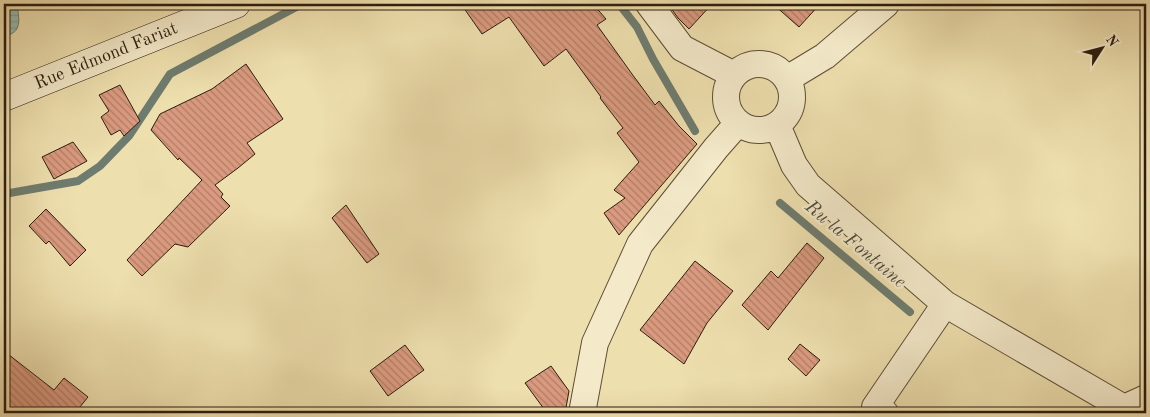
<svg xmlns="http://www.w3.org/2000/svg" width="1150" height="417" font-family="'Old Standard TT',serif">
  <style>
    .water { fill: url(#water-rules); stroke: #6e7c6f }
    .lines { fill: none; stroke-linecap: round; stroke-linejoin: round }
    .stream { stroke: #6e7c6f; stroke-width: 8 }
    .building { fill: url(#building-back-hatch); stroke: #2d1d0e }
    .street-casing { stroke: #5d4e36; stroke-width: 28 }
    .secondary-casing { stroke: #2d1d0e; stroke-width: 29 }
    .street { stroke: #f4eaca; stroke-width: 26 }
    .secondary { stroke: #f4eaca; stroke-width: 28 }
    .labels { text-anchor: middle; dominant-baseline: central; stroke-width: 5; stroke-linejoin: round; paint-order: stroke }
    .street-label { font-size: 18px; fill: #2d1d0e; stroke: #f4eaca }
    .water-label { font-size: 19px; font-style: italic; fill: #4e4d3f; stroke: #f4eaca }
  </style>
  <defs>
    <pattern id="water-rules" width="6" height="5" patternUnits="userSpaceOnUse" patternTransform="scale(1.25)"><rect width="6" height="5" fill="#9abcb0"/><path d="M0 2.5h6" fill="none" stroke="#85a196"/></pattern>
    <pattern id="building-back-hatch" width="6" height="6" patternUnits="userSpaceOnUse" patternTransform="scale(1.25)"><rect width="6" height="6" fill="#da9a7f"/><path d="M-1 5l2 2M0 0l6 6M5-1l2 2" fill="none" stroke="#b17d66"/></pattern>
  </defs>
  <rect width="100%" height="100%" fill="#eedfae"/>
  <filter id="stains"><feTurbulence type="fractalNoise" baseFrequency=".004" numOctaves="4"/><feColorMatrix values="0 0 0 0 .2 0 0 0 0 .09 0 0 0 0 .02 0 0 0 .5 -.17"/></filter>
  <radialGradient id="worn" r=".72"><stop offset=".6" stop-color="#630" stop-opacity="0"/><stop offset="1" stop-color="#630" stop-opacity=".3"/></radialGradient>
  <path class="water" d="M4,4H17C19,19 23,33 4,36Z"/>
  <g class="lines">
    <path class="stream" d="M619,4L637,27L653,59L695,131
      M4,194L78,181L100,166L129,136L170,74L302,4
      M780,203L910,312"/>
  </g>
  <path class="building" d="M461,4H593L606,19L597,25L632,74L655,105L659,101L679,126L697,144L619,235L604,213L625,198L614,190L639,162L617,133L623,128L600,98L601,97L566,49L544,66L509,17L482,34Z
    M668,4H712L689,29L678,18Z
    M773,4H820L799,27Z
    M246,64L283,119L247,143L255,154L238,168L215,185L223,194L221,197L230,206L188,247L175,244L142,276L127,260L202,180L179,158L178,160L151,130L160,114L212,89Z
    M120,85L140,121L124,136L120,130L111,135L101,117L109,111L99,95Z
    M73,142L87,161L54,179L42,157Z
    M346,205L379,254L367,263L332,218Z
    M46,209L86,250L70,266L49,241L46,244L29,226Z
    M807,243L824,258L768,330L742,305L771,271L778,278Z
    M695,261L733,291L707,323L684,364L640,330Z
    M800,344L820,360L806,376L788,359Z
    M405,345L424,370L388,396L370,371Z
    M4,351L54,390L64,378L88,397L75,413H4Z
    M551,366L569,391L565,413H547L525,383Z"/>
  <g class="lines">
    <defs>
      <path id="street" d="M649,4L682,48L734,75
        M726 97a33 33 0 1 1 66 0a33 33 0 1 1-66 0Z
        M787,79L825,56L886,4
        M777,125L794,165L808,185L945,304L1124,408L1146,398
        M582,413L595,343L640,244L716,148L738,123
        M885,413L875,407L945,304"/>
      <path id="secondary" d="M4,97L236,4"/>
    </defs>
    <use href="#street" class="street-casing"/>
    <use href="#secondary" class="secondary-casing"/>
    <use href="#street" class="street"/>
    <use href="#secondary" class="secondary"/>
  </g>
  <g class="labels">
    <g class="street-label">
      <text transform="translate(106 56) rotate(-22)">Rue Edmond Fariat</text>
    </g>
    <g class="water-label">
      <text transform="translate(855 245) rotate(40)">Ru la Fontaine</text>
    </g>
  </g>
  <rect width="1150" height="417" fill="none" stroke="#eedfae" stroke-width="20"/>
  <rect x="5" y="5" width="1140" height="407" fill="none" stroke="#2d1d0e" stroke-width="2.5"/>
  <rect x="10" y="10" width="1130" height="397" fill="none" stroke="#2d1d0e"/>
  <g transform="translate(1102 48) rotate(54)" stroke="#f4eaca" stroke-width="4" paint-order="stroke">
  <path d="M0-4L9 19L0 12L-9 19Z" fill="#2d1d0e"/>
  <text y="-8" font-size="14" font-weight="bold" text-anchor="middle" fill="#2d1d0e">N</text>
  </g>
  <rect width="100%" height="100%" filter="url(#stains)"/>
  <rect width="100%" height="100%" fill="url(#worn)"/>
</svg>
